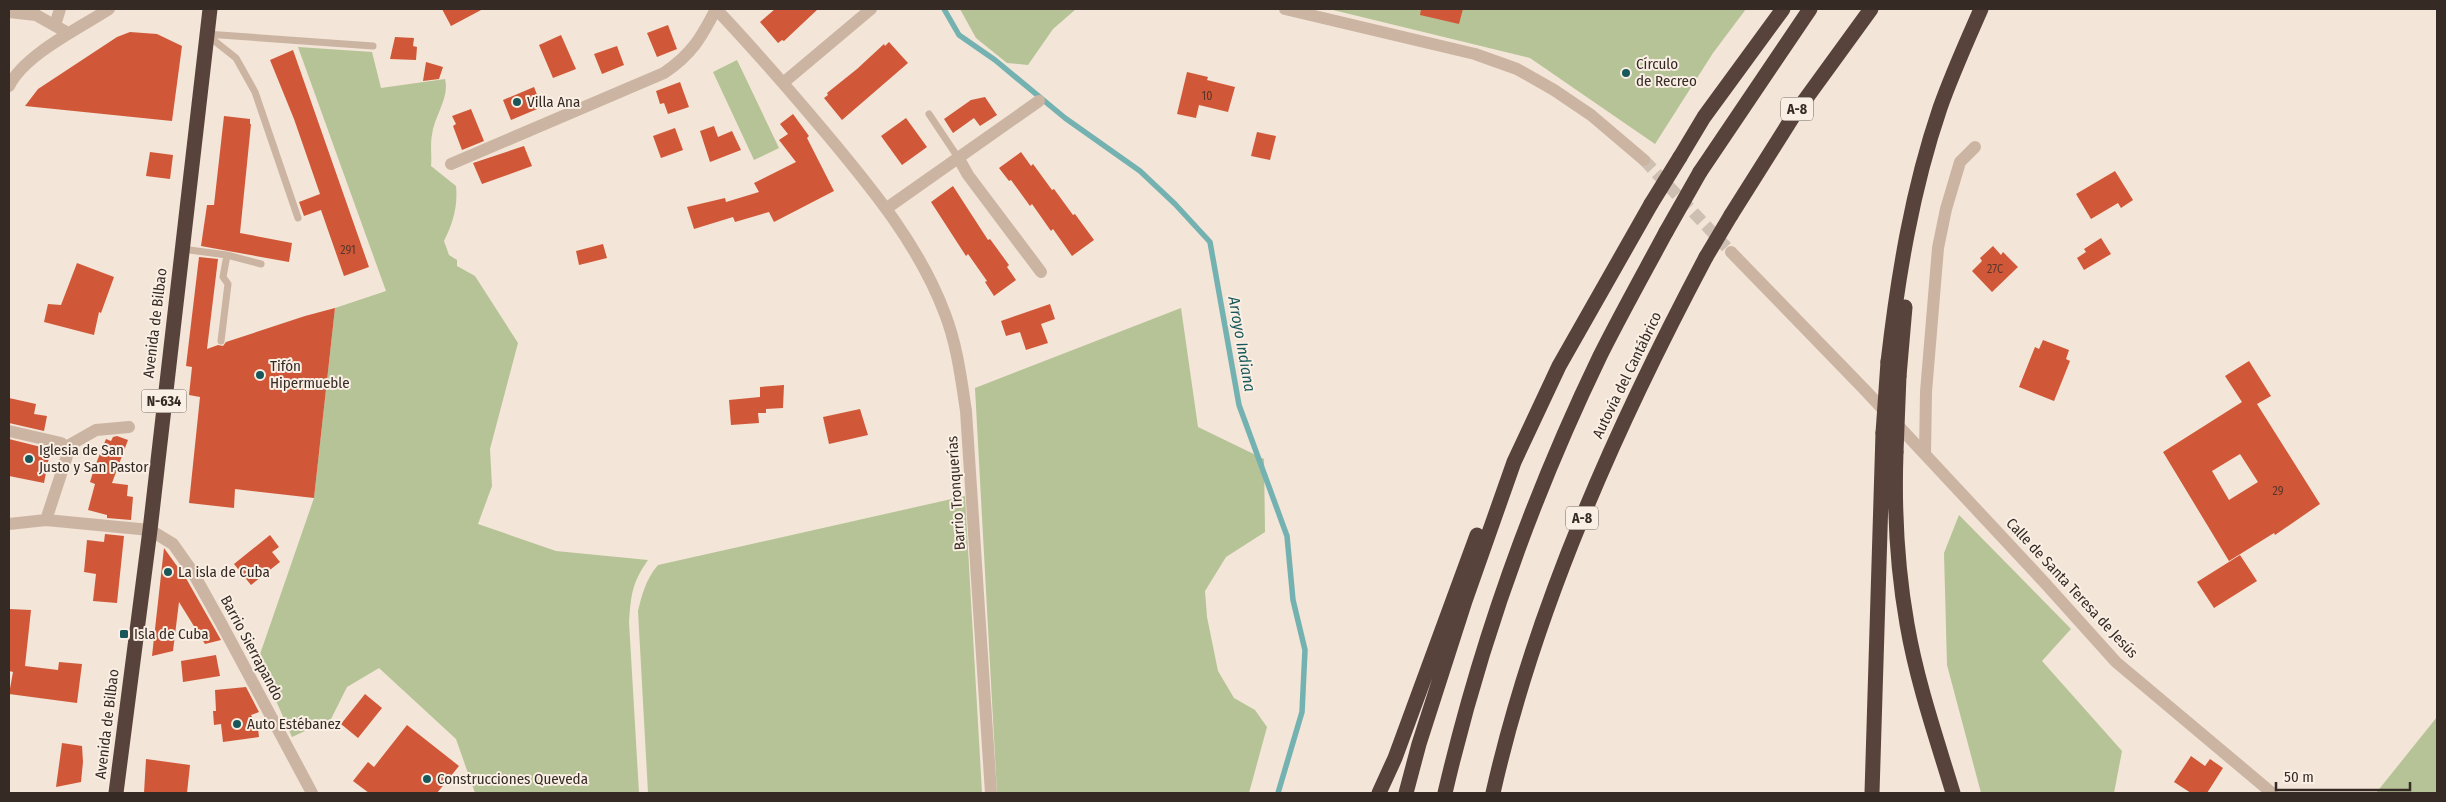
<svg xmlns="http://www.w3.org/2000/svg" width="2446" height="802" font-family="'Fira Sans Condensed',sans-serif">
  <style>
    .green { fill: #b5c396 }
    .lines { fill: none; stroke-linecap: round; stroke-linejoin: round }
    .stream { stroke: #74b2b2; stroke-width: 5.5 }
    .building { fill: #d05838; fill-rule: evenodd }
    .street-tunnel { stroke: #cdc0b3; stroke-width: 12; stroke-dasharray: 12 6; stroke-linecap: butt }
    .lane { stroke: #ccb4a2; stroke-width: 7 }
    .street { stroke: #ccb4a2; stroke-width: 12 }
    .highway { stroke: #58433c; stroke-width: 15 }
    .highway-bridge { stroke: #58433c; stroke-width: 15 }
    .poi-dot { fill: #18585a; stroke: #faefe4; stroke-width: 2 }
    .labels { text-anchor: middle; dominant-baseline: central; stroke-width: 4; stroke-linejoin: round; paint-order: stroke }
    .number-label { font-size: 12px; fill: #5c362a }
    .shield { fill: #faefe4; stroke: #71655e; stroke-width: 1 }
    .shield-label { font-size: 14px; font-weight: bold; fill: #362a25 }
    .poi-label { font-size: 15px; fill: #362a25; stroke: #faefe4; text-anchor: start }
    .street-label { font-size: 15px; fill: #362a25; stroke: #faefe4 }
    .water-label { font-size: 16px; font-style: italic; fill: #18585a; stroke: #faefe4 }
  </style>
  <rect width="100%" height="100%" fill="#f3e5d7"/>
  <path class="green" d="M960,9H1076L1053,29L1028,65L1007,63L976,38Z
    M1329,9H1746L1713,53L1655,144L1530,58Z
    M298,47L372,52L381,88L445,79C450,98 434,116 432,135C430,145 432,156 431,166L456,186C458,206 453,223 444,241L449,255L457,260V266L475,276L518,343L490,449L492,486L478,524L556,551L648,560C632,583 631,594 629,622L639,793H475L456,739L379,668L347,687L331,719L292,737L258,660L314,498L335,308L386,291Z
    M737,60L779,148L754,160L713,72Z
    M1181,308L1198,427L1264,459L1265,532L1226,557L1205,591L1207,617L1218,671L1234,698L1255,710L1267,727L1249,793H997L975,388Z
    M965,496L982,793H648L638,611C642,594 646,579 658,565Z
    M1959,515L2071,629L2042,661L2122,751L2114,793H1981L1947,665L1944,553Z
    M2437,717V793H2376Z"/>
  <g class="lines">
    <path class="stream" d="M944,9L959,35L995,60L1065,118L1140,171L1175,204L1210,242L1239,405L1287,536L1293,600L1305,650L1302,712L1278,793"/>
  </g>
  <path class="building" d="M442,9H483L451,26Z
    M775,9H818L784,41L782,40L778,43L760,22Z
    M1421,9H1463L1459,24L1420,15Z
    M668,25L677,49L657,57L647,33Z
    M130,32L157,34L182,46L172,121L25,106L38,89L117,37Z
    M561,35L576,69L553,78L539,45Z
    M395,37L414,38L413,46L417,47L416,60L390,59Z
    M889,42L908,63L842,120L824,98L828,95L827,93L857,69L884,44L885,46Z
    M617,46L624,65L602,74L594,54Z
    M293,50L369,267L344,276L321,210L304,216L299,202L320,194L294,119L270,60Z
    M426,62L443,67L439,79L423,81Z
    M1187,72L1208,77L1207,80L1235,87L1228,112L1199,105L1196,118L1177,114Z
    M680,82L689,107L668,114L664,103L660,104L656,91Z
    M534,87L542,107L511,120L503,100Z
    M985,97L997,115L980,126L974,118L953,133L944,119L971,100Z
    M471,109L484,141L462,150L453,126L456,124L452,116Z
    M793,114L809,136L807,138L834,191L774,222L769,212L735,222L733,217L694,229L687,207L725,198L726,202L759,192L754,183L796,162L779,140L788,134L780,124Z
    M224,116L250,119V124H251L240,233L292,243L289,262L201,246L207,205H214Z
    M906,118L927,147L902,165L881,136Z
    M714,126L718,137L732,131L741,150L710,162L700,131Z
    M675,128L683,150L661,158L653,136Z
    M1257,132L1276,136L1270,160L1251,156Z
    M524,146L532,166L482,184L473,163Z
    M150,152L173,155L170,179L146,176Z
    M1021,152L1031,166L1033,164L1052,190L1054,189L1073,215L1075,214L1094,240L1072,256L1053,229L1051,231L1032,204L1030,206L1011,180L1009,181L999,168Z
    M2115,171L2133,200L2121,208L2118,203L2091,219L2076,194Z
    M953,186L988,240L990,239L1009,265L1007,267L1016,280L994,296L985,282L987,281L968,254L966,256L931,202Z
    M2101,238L2111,254L2084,270L2077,258L2086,252L2084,249Z
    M603,244L607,258L579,265L576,251Z
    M1993,246L2001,255L2003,252L2018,267L1992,292L1972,271L1982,261L1980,258Z
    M199,257L218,259L207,349L218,345L223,346L226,342L305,316L335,308L314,498L235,489L234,508L189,503L200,397L189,395L192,367L186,366Z
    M77,263L114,277L101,313L99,312L94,335L44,322L48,304L61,305Z
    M1050,304L1055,319L1041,324L1048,343L1026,350L1020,332L1006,336L1001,321Z
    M2043,340L2069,350L2066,359L2070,361L2054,401L2019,387L2035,347L2039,349Z
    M2249,361L2271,396L2257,404L2320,504L2275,535L2274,533L2229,561L2163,452L2242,402L2225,376ZM2240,454L2258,482L2229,500L2212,471Z
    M784,385L783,408L766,409V413H758L759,423L731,425L729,400L760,397V387Z
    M9,398L36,404L34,414L47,416L44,431L9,423Z
    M860,409L868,435L829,444L823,417Z
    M117,436L128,440L112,483L128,485L127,496L133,497L131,520L107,518V515L88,510L95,484L90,482L95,466L106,439L111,441L113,437Z
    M9,439L41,447L40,450L50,452L44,483L9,476Z
    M105,534L124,536L117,603L93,601L96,574L84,572L87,540L104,542Z
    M270,535L279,547L272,552L280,562L251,585L234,564Z
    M164,548L187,580L221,640L205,644L179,602L173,651L152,656Z
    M2240,555L2257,581L2214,608L2197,582Z
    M9,609L31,610L25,666L58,670L59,662L82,664L77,703L9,694L13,672L9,671Z
    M216,655L220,676L183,682L181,661Z
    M246,687L259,712L251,715L258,728L259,737L223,742L221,724L214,725L213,711H216L215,690Z
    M365,694L382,708L358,738L341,724Z
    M407,725L459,766L437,793H369L353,781L368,762L374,767Z
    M62,743L82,746L83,762L81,782L56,787Z
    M2191,756L2205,766L2210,759L2223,768L2207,793H2191L2174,782Z
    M146,759L190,765L187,793H144Z"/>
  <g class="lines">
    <path class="street-tunnel" d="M1644,160L1731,252"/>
    <path class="lane" d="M206,34L373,46
      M207,35L236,58L255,92L298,218
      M929,114L959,159
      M182,249L227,255L223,277L228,284L221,341
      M227,255L261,264"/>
    <path class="street" d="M716,9C755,50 792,93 829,137C874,191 920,247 945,314C957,345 961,378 966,411L991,793
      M1285,9L1475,54L1517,69L1554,90L1591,115L1644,160
      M9,12L36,15L68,33
      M55,25L60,9
      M783,83L871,9
      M9,86C25,54 80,28 109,9
      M959,159L968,175L1041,272
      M451,164L664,73C692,54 701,38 716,9
      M887,208L1039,101
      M1731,252L1864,389L2044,582L2116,662L2272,793
      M9,431L61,443L66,447L67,456L46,520
      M66,447L96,430L129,427
      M1925,454L1926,392L1938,248L1946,209L1960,162L1975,147
      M9,524L46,520L150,530L173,544L192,571L221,623L312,793"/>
    <path class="highway" d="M1680,157L1704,117L1783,9
      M1700,172L1810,9
      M1731,215L1794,115L1871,9
      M1888,362C1898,276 1912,190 1940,108C1952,74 1967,41 1981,9
      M1899,376L1905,307
      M1896,452C1894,509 1897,567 1907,624C1917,682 1936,737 1953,793
      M116,793L150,530L210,9
      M1379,793L1395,758L1477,535
      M1406,793L1419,744L1465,601L1514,462L1559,366L1651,204
      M1445,793C1480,643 1533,495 1600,356C1621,314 1644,273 1666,232
      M1493,793C1535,607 1617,425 1706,257
      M1872,793L1883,433"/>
    <path class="highway-bridge" d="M1651,204L1680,157
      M1666,232L1700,172
      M1706,257L1731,215
      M1883,433L1888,362
      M1896,452L1899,376"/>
  </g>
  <g class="poi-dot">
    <circle cx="1626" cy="73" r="5"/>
    <circle cx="517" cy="102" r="5"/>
    <circle cx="260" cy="375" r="5"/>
    <circle cx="29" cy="459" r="5"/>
    <circle cx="168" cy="572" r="5"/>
    <rect x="119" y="629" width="10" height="10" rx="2.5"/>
    <circle cx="237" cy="724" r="5"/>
    <circle cx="427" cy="779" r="5"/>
  </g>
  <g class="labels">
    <g class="number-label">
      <text x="1207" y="96">10</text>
      <text x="348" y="250">291</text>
      <text x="1995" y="269">27C</text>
      <text x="2278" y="491">29</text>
    </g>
    <g class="shield">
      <rect x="1781" y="97.5" width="32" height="23" rx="4"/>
      <rect x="141.5" y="389.5" width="45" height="23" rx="4"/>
      <rect x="1566" y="506.5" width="32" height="23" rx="4"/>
    </g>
    <g class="shield-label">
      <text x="1797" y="109">A-8</text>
      <text x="164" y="401">N-634</text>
      <text x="1582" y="518">A-8</text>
    </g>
    <g class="poi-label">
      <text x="1636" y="64">Círculo<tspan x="1636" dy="17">de Recreo</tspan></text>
      <text x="527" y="102">Villa Ana</text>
      <text x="270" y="366">Tifón<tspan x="270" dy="17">Hipermueble</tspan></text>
      <text x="39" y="450">Iglesia de San<tspan x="39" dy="17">Justo y San Pastor</tspan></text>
      <text x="178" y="572">La isla de Cuba</text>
      <text x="134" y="634">Isla de Cuba</text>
      <text x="247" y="724">Auto Estébanez</text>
      <text x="437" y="779">Construcciones Queveda</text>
    </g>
    <g class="street-label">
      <text transform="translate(155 323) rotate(-83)">Avenida de Bilbao</text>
      <text transform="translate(1627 375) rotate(-64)">Autovía del Cantábrico</text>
      <text transform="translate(956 493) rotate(-94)">Barrio Tronquerías</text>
      <text transform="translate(2072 588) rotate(47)">Calle de Santa Teresa de Jesús</text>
      <text transform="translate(252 648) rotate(62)">Barrio Sierrapando</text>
      <text transform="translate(107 724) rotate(-83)">Avenida de Bilbao</text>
    </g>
    <g class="water-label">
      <text transform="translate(1242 344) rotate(80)">Arroyo Indiana</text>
    </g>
  </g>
  <rect width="2446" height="802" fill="none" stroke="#362a25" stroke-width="20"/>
  <path d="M2276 782v8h134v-8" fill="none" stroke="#362a25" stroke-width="2.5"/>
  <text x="2284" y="782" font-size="15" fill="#362a25" stroke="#faefe4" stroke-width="4" paint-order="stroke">50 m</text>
</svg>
